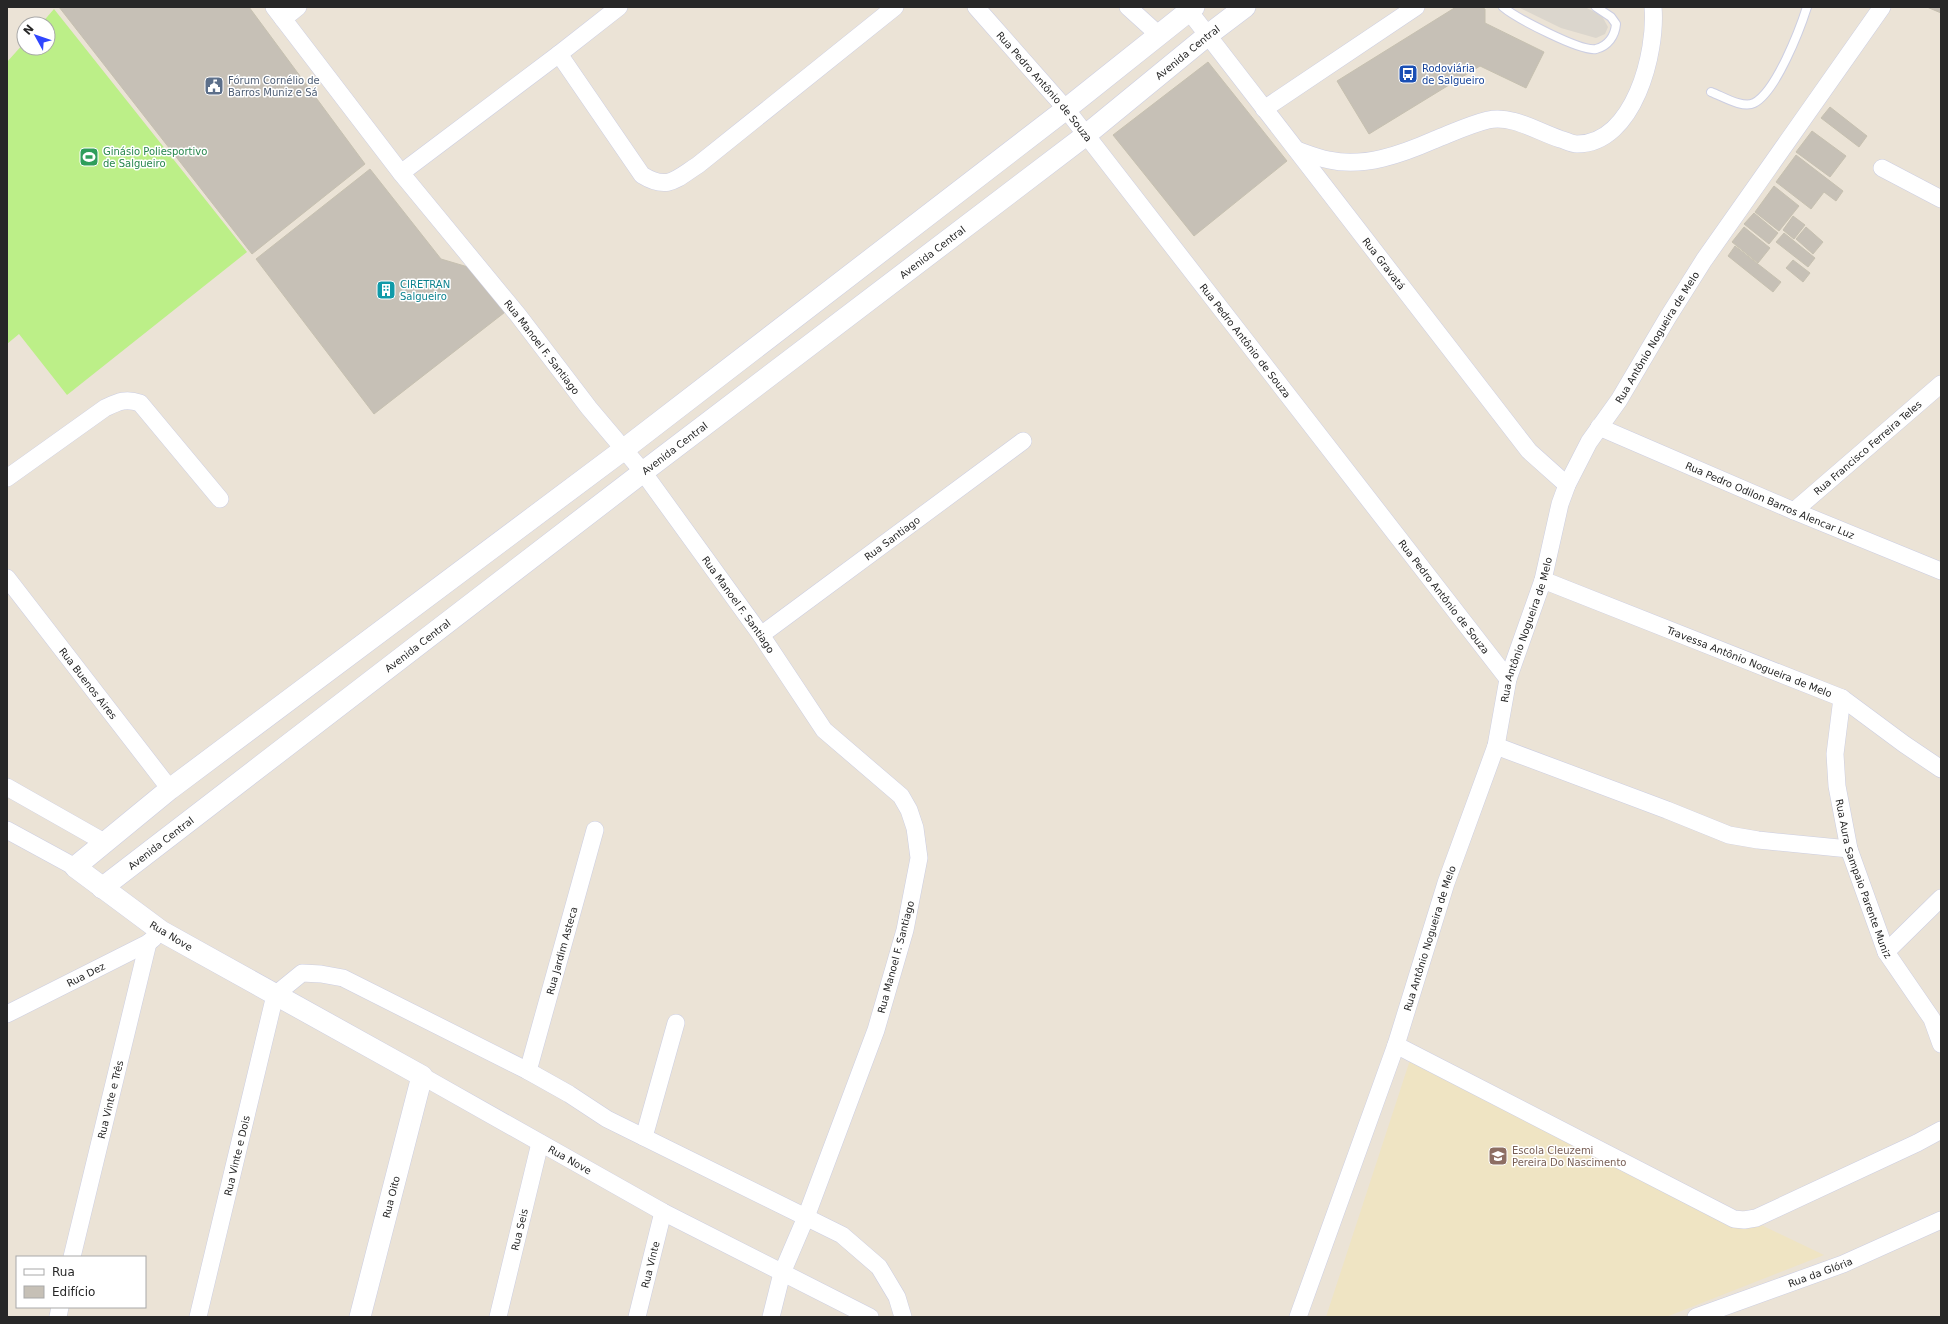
<svg xmlns="http://www.w3.org/2000/svg" width="1948" height="1324" font-family="'DejaVu Sans',sans-serif">
  <style>
    .education { fill: #efe4c3 }
    .pitch { fill: #bcef88 }
    .plaza { fill: #dbd6cd }
    .building { fill: #c6c0b6; stroke: #c6c0b0 }
    .lines { fill: none; stroke-linecap: round; stroke-linejoin: round }
    .service-casing { stroke: #cccee2; stroke-width: 10 }
    .minor-casing { stroke: #cccee2; stroke-width: 18 }
    .tertiary-casing { stroke: #cccee2; stroke-width: 22 }
    .service { stroke: #fff; stroke-width: 8 }
    .minor { stroke: #fff; stroke-width: 17 }
    .tertiary { stroke: #fff; stroke-width: 21 }
    .labels { text-anchor: middle; dominant-baseline: central; stroke-width: 3; stroke-linejoin: round; paint-order: stroke }
    .street-label { font-size: 10px; fill: #272727; stroke: #fff }
    .transit-label { font-size: 10px; fill: #164399; stroke: #fff; text-anchor: start }
    .service-label { font-size: 10px; fill: #4e5e75; stroke: #fff; text-anchor: start }
    .leisure-label { font-size: 10px; fill: #27864d; stroke: #fff; text-anchor: start }
    .culture-label { font-size: 10px; fill: #0d838f; stroke: #fff; text-anchor: start }
    .education-label { font-size: 10px; fill: #785e54; stroke: #fff; text-anchor: start }
  </style>
  <rect width="100%" height="100%" fill="#ebe3d6"/>
  <path class="education" d="M1411,1057L1824,1255L1666,1317H1326Z"/>
  <path class="pitch" d="M54,9L247,252L67,395L19,334L7,344V62L24,43V48H48V24H41Z"/>
  <path class="plaza" d="M1518,7H1585L1602,16L1608,27L1605,34L1596,38L1561,28Z"/>
  <path class="building" d="M59,7H249L365,164L252,254Z
    M1456,7H1480L1485,9V23L1544,52L1526,88L1480,66L1369,134L1337,81Z
    M1927,7H1941V13Z
    M1208,62L1287,161L1194,236L1113,135Z
    M1830,107L1867,136L1859,147L1821,118Z
    M1812,131L1846,156L1830,177L1796,152Z
    M1796,155L1843,191L1836,201L1824,192L1811,209L1776,182Z
    M370,169L441,259L478,270L509,309L374,414L256,259Z
    M1774,186L1799,206L1779,231L1755,212Z
    M1754,213L1778,233L1769,244L1744,224Z
    M1793,216L1805,225L1794,239L1783,230Z
    M1744,227L1770,248L1758,263L1732,242Z
    M1806,227L1823,242L1813,254L1796,239Z
    M1784,233L1815,258L1808,267L1776,242Z
    M1735,246L1781,282L1773,292L1728,256Z
    M1793,260L1810,273L1803,282L1786,268Z"/>
  <g class="lines">
    <defs>
      <path id="service" d="M1503,7C1516,18 1581,52 1596,49C1608,46 1615,36 1616,24L1611,17L1596,7
        M1711,92C1722,96 1743,109 1754,103C1776,92 1800,29 1807,7"/>
      <g id="minor">
        <path id="s1" d="M274,7L401,173L518,315L589,408L643,472L761,635L824,730L901,796L909,810L915,828L919,858L905,930L876,1030L806,1217L782,1273L771,1317"/>
        <path id="s2" d="M976,7L1066,109L1508,679"/>
        <path d="M1128,7L1160,36"/>
        <path id="s3" d="M1189,11L1529,451L1567,485"/>
        <path d="M283,19L298,7"/>
        <path d="M559,54L642,175C668,191 676,179 698,165L895,7"/>
        <path d="M1264,109L1416,7"/>
        <path d="M1297,150C1308,154 1318,158 1329,160C1364,168 1402,154 1434,140C1452,133 1468,125 1488,120C1513,115 1536,131 1560,139C1565,140 1571,144 1577,144C1634,144 1657,52 1653,7"/>
        <path d="M1882,168L1941,199"/>
        <path d="M401,173L559,54L619,7"/>
        <path id="s4" d="M1599,427L1794,511L1941,571"/>
        <path d="M7,478L105,408C118,402 125,398 140,403L220,499"/>
        <path id="s5" d="M1794,511L1941,384"/>
        <path id="s6" d="M7,578L170,789"/>
        <path id="s7" d="M1543,580L1842,698L1904,744L1941,769"/>
        <path id="s8" d="M761,635L1023,441"/>
        <path id="s9" d="M1842,698L1835,754L1837,786L1849,849L1886,952L1932,1019L1941,1044"/>
        <path d="M1496,746L1667,810L1729,835L1758,840L1849,849"/>
        <path d="M7,787L104,842"/>
        <path d="M7,830L75,867"/>
        <path d="M1886,952L1941,898"/>
        <path id="s10" d="M7,1014L148,943L154,938"/>
        <path d="M1396,1045L1734,1219L1744,1220L1756,1218L1917,1143L1941,1130"/>
        <path id="s11" d="M528,1071L595,830"/>
        <path id="s12" d="M422,1076L663,1212L870,1317"/>
        <path d="M644,1137L676,1023"/>
        <path id="s13" d="M72,1257L148,943"/>
        <path d="M58,1317L60,1307"/>
        <path id="s14" d="M198,1317L275,995L302,973L321,974L343,978L528,1071L569,1094L607,1119L842,1235L879,1267L897,1297L903,1317"/>
        <path id="s15" d="M498,1317L540,1143"/>
        <path id="s16" d="M637,1317L663,1212"/>
        <path id="s17" d="M1298,1317L1396,1045L1446,883L1496,746L1508,679L1543,580L1560,504L1567,485L1589,442L1619,400L1668,317L1704,260L1882,7"/>
        <path id="s18" d="M1696,1317L1843,1264L1941,1220"/>
      </g>
      <g id="tertiary">
        <path id="s19" d="M102,888L643,472L1086,135L1208,35L1245,7"/>
        <path id="s20" d="M360,1317L422,1076L161,931L75,867L170,789L623,450L1066,109L1194,7"/>
      </g>
    </defs>
    <use href="#service" class="service-casing"/>
    <use href="#minor" class="minor-casing"/>
    <use href="#tertiary" class="tertiary-casing"/>
    <use href="#service" class="service"/>
    <use href="#minor" class="minor"/>
    <use href="#tertiary" class="tertiary"/>
  </g>
  <defs>
    <symbol id="bus-square" viewBox="-11 -11 22 22"><rect x="-9" y="-9" width="18" height="18" rx="4" fill="#1a4fb4" stroke="#fff"/><path d="M-5-6H5V4H4V6H2V4H-2V6H-4V4H-5ZM-3.5-4V0h7V-4ZM-3.5 1.2v1.5H-2V1.2ZM2 1.2v1.5H3.5V1.2Z" fill="#fff"/></symbol>
    <symbol id="civic-square" viewBox="-11 -11 22 22"><rect x="-9" y="-9" width="18" height="18" rx="4" fill="#5c6f8a" stroke="#fff"/><path d="M-.6-6.5H3V-4.5H.6V-3L4-1V1h2V6H-6V1h2V-1L-.6-3ZM-1.2 2.5V6h2.4V2.5Z" fill="#fff"/></symbol>
    <symbol id="stadium-square" viewBox="-11 -11 22 22"><rect x="-9" y="-9" width="18" height="18" rx="4" fill="#2e9e5b" stroke="#fff"/><path d="M0-5a6.5 5 0 1 0 0 10a6.5 5 0 1 0 0-10ZM-3.5-1.8h7v3.6h-7Z" fill="#fff"/></symbol>
    <symbol id="building-square" viewBox="-11 -11 22 22"><rect x="-9" y="-9" width="18" height="18" rx="4" fill="#0f9aa8" stroke="#fff"/><path d="M-4-6H4V6H1V3H-1V6H-4ZM-2.5-4.3h1.7v1.8h-1.7ZM.8-4.3h1.7v1.8H.8ZM-2.5-1h1.7V.8h-1.7ZM.8-1h1.7V.8H.8Z" fill="#fff"/></symbol>
    <symbol id="school-square" viewBox="-11 -11 22 22"><rect x="-9" y="-9" width="18" height="18" rx="4" fill="#8d6e63" stroke="#fff"/><path d="M0-5L7-2L0 1L-7-2ZM-4 1L0 2.5L4 1V4Q0 6-4 4Z" fill="#fff"/></symbol>
  </defs>
  <g fill-rule="evenodd">
    <use href="#bus-square" x="1397" y="63" width="22" height="22"/>
    <use href="#civic-square" x="203" y="75" width="22" height="22"/>
    <use href="#stadium-square" x="78" y="146" width="22" height="22"/>
    <use href="#building-square" x="375" y="279" width="22" height="22"/>
    <use href="#school-square" x="1487" y="1145" width="22" height="22"/>
  </g>
  <g class="labels">
    <g class="street-label">
      <text stroke="none"><textPath href="#s19" startOffset="1370">Avenida Central</textPath></text>
      <text stroke="none"><textPath href="#s2" startOffset="105">Rua Pedro Antônio de Souza</textPath></text>
      <text stroke="none"><textPath href="#s19" startOffset="1046">Avenida Central</textPath></text>
      <text stroke="none"><textPath href="#s3" startOffset="319">Rua Gravatá</textPath></text>
      <text stroke="none"><textPath href="#s17" startOffset="1049">Rua Antônio Nogueira de Melo</textPath></text>
      <text stroke="none"><textPath href="#s2" startOffset="429">Rua Pedro Antônio de Souza</textPath></text>
      <text stroke="none"><textPath href="#s1" startOffset="433">Rua Manoel F. Santiago</textPath></text>
      <text stroke="none"><textPath href="#s5" startOffset="97">Rua Francisco Ferreira Teles</textPath></text>
      <text stroke="none"><textPath href="#s19" startOffset="722">Avenida Central</textPath></text>
      <text stroke="none"><textPath href="#s4" startOffset="186">Rua Pedro Odilon Barros Alencar Luz</textPath></text>
      <text stroke="none"><textPath href="#s8" startOffset="163">Rua Santiago</textPath></text>
      <text stroke="none"><textPath href="#s2" startOffset="753">Rua Pedro Antônio de Souza</textPath></text>
      <text stroke="none"><textPath href="#s1" startOffset="757">Rua Manoel F. Santiago</textPath></text>
      <text stroke="none"><textPath href="#s17" startOffset="725">Rua Antônio Nogueira de Melo</textPath></text>
      <text stroke="none"><textPath href="#s19" startOffset="398">Avenida Central</textPath></text>
      <text stroke="none"><textPath href="#s7" startOffset="222">Travessa Antônio Nogueira de Melo</textPath></text>
      <text stroke="none"><textPath href="#s6" startOffset="133">Rua Buenos Aires</textPath></text>
      <text stroke="none"><textPath href="#s19" startOffset="74">Avenida Central</textPath></text>
      <text stroke="none"><textPath href="#s9" startOffset="185">Rua Aura Sampaio Parente Muniz</textPath></text>
      <text transform="translate(171 936) rotate(31)">Rua Nove</text>
      <text stroke="none"><textPath href="#s17" startOffset="401">Rua Antônio Nogueira de Melo</textPath></text>
      <text stroke="none"><textPath href="#s11" startOffset="125">Rua Jardim Asteca</textPath></text>
      <text transform="translate(896 957) rotate(-75)">Rua Manoel F. Santiago</text>
      <text stroke="none"><textPath href="#s10" startOffset="88">Rua Dez</textPath></text>
      <text stroke="none"><textPath href="#s13" startOffset="162">Rua Vinte e Três</textPath></text>
      <text stroke="none"><textPath href="#s14" startOffset="166">Rua Vinte e Dois</textPath></text>
      <text stroke="none"><textPath href="#s12" startOffset="170">Rua Nove</textPath></text>
      <text stroke="none"><textPath href="#s20" startOffset="124">Rua Oito</textPath></text>
      <text stroke="none"><textPath href="#s15" startOffset="90">Rua Seis</textPath></text>
      <text stroke="none"><textPath href="#s16" startOffset="54">Rua Vinte</textPath></text>
      <text stroke="none"><textPath href="#s18" startOffset="132">Rua da Glória</textPath></text>
    </g>
    <g class="transit-label">
      <text x="1422" y="68">Rodoviária<tspan x="1422" dy="12">de Salgueiro</tspan></text>
    </g>
    <g class="service-label">
      <text x="228" y="80">Fórum Cornélio de<tspan x="228" dy="12">Barros Muniz e Sá</tspan></text>
    </g>
    <g class="leisure-label">
      <text x="103" y="151">Ginásio Poliesportivo<tspan x="103" dy="12">de Salgueiro</tspan></text>
    </g>
    <g class="culture-label">
      <text x="400" y="284">CIRETRAN<tspan x="400" dy="12">Salgueiro</tspan></text>
    </g>
    <g class="education-label">
      <text x="1512" y="1150">Escola Cleuzemi<tspan x="1512" dy="12">Pereira Do Nascimento</tspan></text>
    </g>
  </g>
  <rect width="1948" height="1324" fill="none" stroke="#272727" stroke-width="16"/>
  <rect x="16" y="1256" width="130" height="52" fill="#ffffff" stroke="#a9a9a9"/>
  <rect x="24" y="1269" width="20" height="6" fill="#ffffff" stroke="#a9a9a9"/>
  <text x="52" y="1276" font-size="12" fill="#272727">Rua</text>
  <rect x="24" y="1286" width="20" height="12" fill="#c6c0b6" stroke="#a9a9a9"/>
  <text x="52" y="1296" font-size="12" fill="#272727">Edifício</text>
  <g transform="translate(36 36) rotate(310)"><circle r="19" fill="#ffffff" stroke="#a9a9a9"/>
  <path d="M0-3L7 15L0 10L-7 15Z" fill="#2f46ff"/>
  <text y="-6" font-size="11" font-weight="bold" text-anchor="middle" fill="#272727">N</text>
  </g>
</svg>
